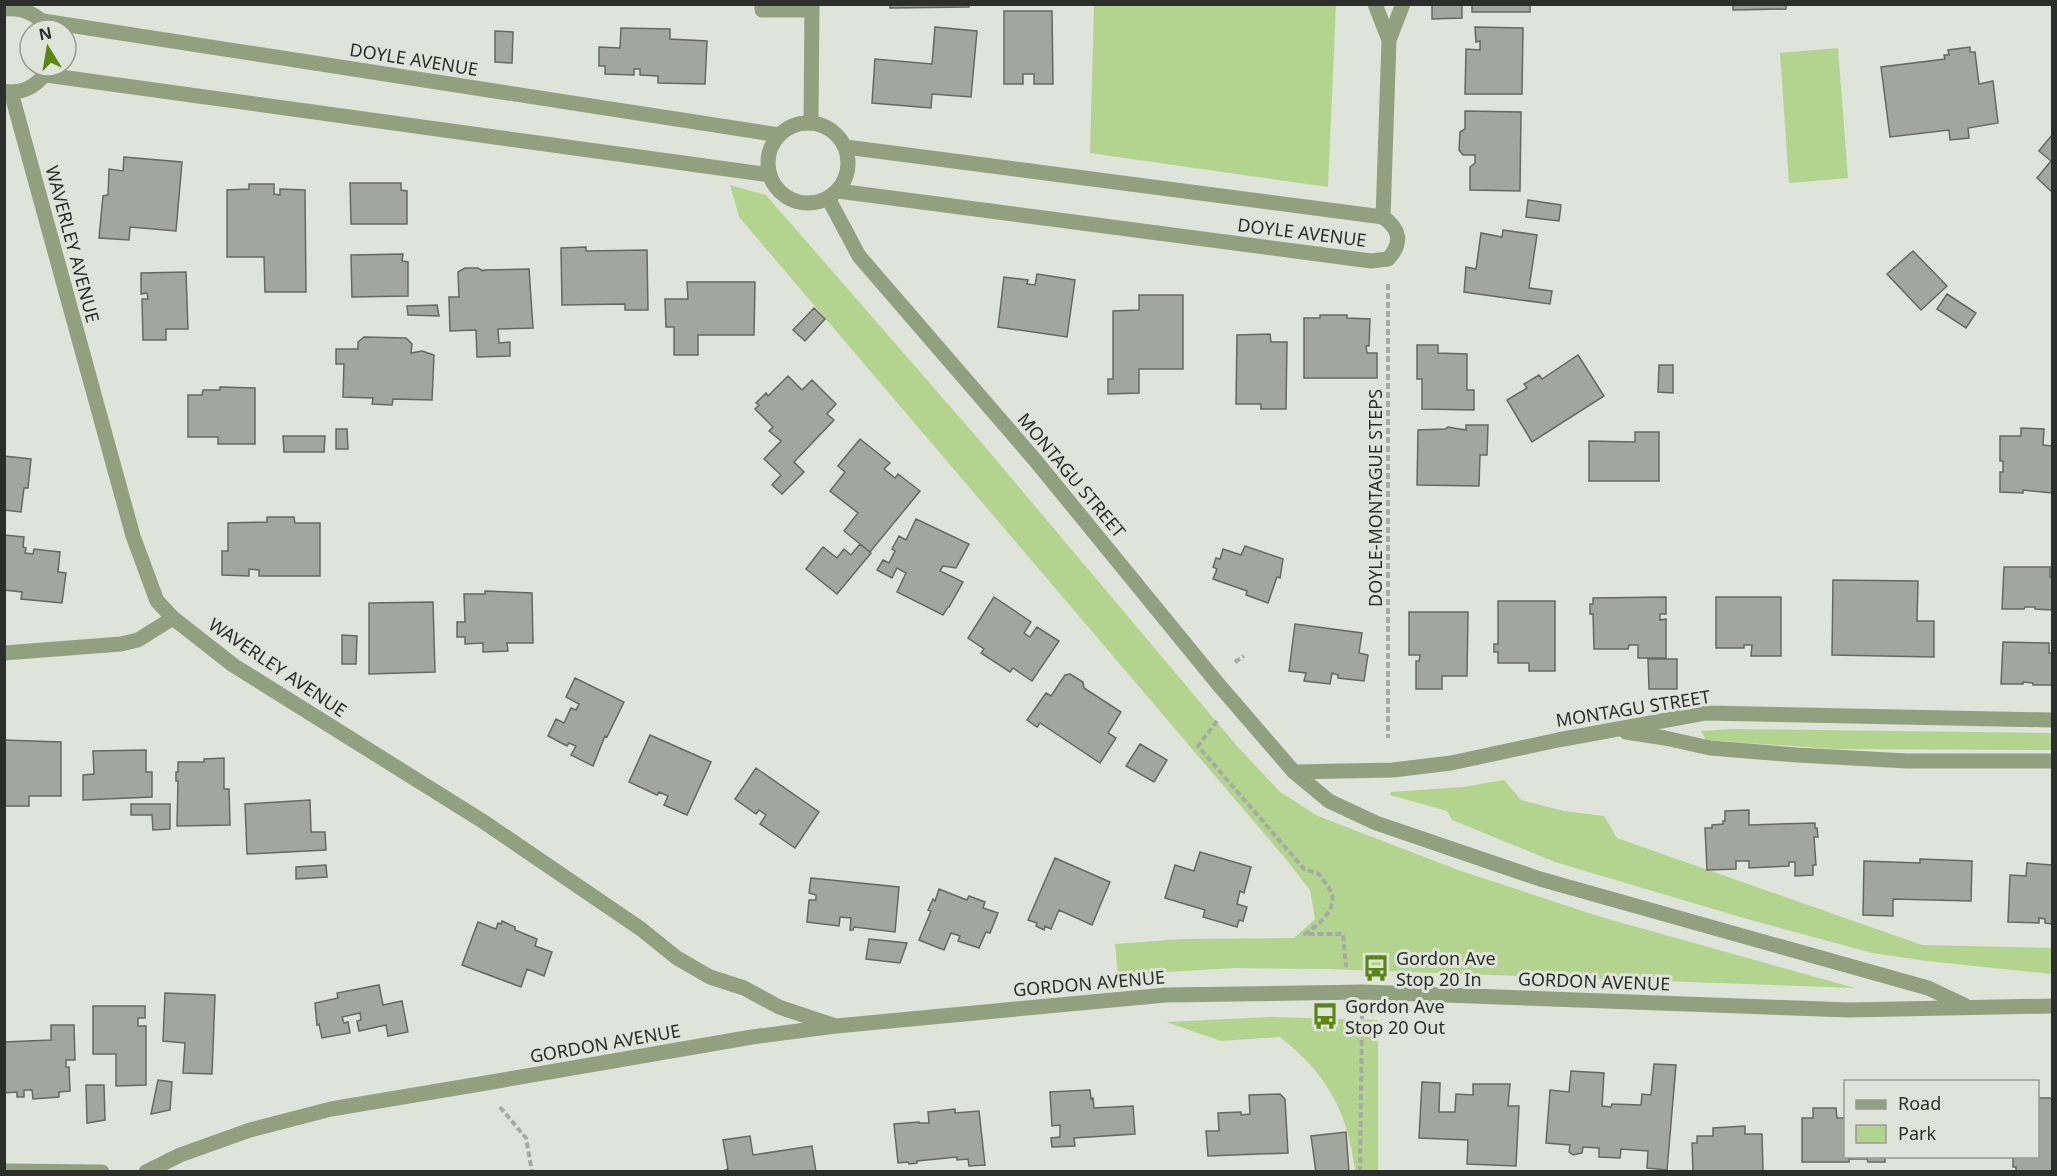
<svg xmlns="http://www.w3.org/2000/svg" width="2057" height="1176" font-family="'Noto Sans',sans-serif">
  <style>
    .green { fill: #b3d48e }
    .building { fill: #a2a69d; stroke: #656961; stroke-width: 1.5 }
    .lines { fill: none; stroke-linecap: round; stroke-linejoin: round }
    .path { stroke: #a6aaa2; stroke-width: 4; stroke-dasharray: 6 3; stroke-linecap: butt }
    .minor { stroke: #91a180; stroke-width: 15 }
    .labels { text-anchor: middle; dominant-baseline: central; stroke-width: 6; stroke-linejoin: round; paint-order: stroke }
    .street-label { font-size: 18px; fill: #2c2e2b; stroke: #dfe4da }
    .poi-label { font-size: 18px; fill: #2c2e2b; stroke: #dfe4da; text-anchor: start }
  </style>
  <rect width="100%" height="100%" fill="#dfe4da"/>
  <path class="green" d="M1094,5H1336L1328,187L1090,153Z
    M1838,48L1848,178L1789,183L1780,53Z
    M730,185L766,195L981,442L1237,746L1280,792L1318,816L1458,870L1601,917L1855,988L1327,969L1235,968L1118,975L1115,944L1183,939L1294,938L1315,919L1310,890L1285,858L739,217Z
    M1731,729L2052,733V750L1834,749L1706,740L1701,731Z
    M1504,780L1521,800L1564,811L1604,816L1617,838L1922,945L2052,948V974L1927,961L1872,953L1747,919L1555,862L1452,820L1447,811L1390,795L1391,792L1463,787Z
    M1270,1017L1378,1020V1171H1355C1348,1112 1327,1074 1280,1037L1221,1041L1166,1022Z"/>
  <path class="building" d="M890,4H969V7L890,8Z
    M1432,4H1462V18L1432,19Z
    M1472,4H1530V12H1472Z
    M1733,4H1786V9L1733,10Z
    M1004,11H1052L1053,84H1034V74H1023V84H1004Z
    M935,27L977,31L971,97L932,94L931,108L872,103L875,59L932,64Z
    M1475,27L1523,28L1522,94H1465L1466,49L1480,50V41L1476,42Z
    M621,28L670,29V39L707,41L705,84L658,83V76L640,75V69H634V75L605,74V66H599V47L620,48Z
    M495,31L513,32L512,63L495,62Z
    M1970,47V52H1975L1979,84L1993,81L1998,123L1968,128L1969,138L1950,140L1949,130L1890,137L1881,67L1945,59L1944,55H1949L1948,50Z
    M1465,111L1521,112L1520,191L1470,190V167L1475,163V155H1463L1459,150L1460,132L1465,129Z
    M2052,135V192L2037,178L2051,161L2039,151Z
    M124,157L182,162L176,231L130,227L129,240L99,238L103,196L108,195L109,169L123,171Z
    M350,183H401V190L407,191V224H351Z
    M249,184H274V194L280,195V189L305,190L306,292H265L264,257H227V190L249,189Z
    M1528,200L1561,205L1559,221L1526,217Z
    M1503,230L1537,235L1529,288L1552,291L1550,304L1464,292L1466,267L1476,269L1481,233L1502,237Z
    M586,247V251L647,250L648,310H625V304L562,305L561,248Z
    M1913,251L1947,286L1921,310L1887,274Z
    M403,254L402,261L408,262V296L352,297L351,255Z
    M465,268H478L483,271L484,270L529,269L533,328L498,329L499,343L510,342V356L477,357L476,330L450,331L449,297H459L458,272Z
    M186,272L188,329H166V340H143L142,299H148L147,293L141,294V273Z
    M1037,274L1075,280L1067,337L998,327L1004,277L1028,280L1027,284L1035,285Z
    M687,282H755L754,335H698V355H674V327H666L665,299H688Z
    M1947,294L1976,313L1966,328L1937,309Z
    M1139,295H1183V369H1139V393L1108,394V379H1113V311L1139,310Z
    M437,305L439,316L408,315L407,306Z
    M814,308L825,319L805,341L793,330Z
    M1320,315H1347V318L1370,319L1369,346H1366L1367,353H1377V378H1304V318H1320Z
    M1270,334L1271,342H1287L1286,409H1261V404H1236L1237,335Z
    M364,337L406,338L412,344L411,353L422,351L434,355L432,400L393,399L392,405L372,404L373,398L343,397L344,364H336V349H358V342Z
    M1417,345H1438V353L1467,354V390H1474V410L1422,409V379H1417Z
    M1578,355L1604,396L1532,442L1507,400L1527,388L1524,384L1539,375L1542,379Z
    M1659,365H1673V393L1658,392Z
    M788,376L802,390L812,380L836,404L827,414L834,420L794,462L804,472L782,494L772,485L781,475L764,459L781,441L769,431L773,427L755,409L759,405L756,403L766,393L768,396Z
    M220,387L255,388V444H218V437H188V395H202L203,390H220Z
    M1466,425H1488L1487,455H1480L1479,486L1417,485L1418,430L1445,429L1448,427L1466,430Z
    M2021,428L2044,429L2043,445L2052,446V493L2023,490V493L2000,492V472H2003V461H2000V436H2021Z
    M336,429H347L348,449H336Z
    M1635,432H1659V481H1589V441L1635,442Z
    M283,436H325L324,452H284Z
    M860,439L890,463L884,469L895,478L898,474L920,491L870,552L844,531L858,513L830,491L845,472L838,466Z
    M4,456L31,459L28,488H24L21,512L4,510Z
    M267,517H294L295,523H320V576H259V570L249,569V576L222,575V551H228V523L267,522Z
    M916,519L969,544L956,568L943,566L940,571L963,582L949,607H948L943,615L897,592L906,573L897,568L892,578L877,570L883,560L889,563L895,551L892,549L899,536L906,540Z
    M4,535L24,537L23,547L26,548L25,553L33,554L34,549L60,552L58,572L66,573L62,603L21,599L22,592L4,590Z
    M860,544L871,553L837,594L806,569L823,547L837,558L844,549L851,555Z
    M1245,546L1283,559L1280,578L1277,577L1268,603L1246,595L1247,591L1213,579L1217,569L1213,567L1216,558L1220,559L1223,549L1241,555Z
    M2004,567H2050V577H2052V610L2035,609V607H2025L2024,609H2002Z
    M1833,580L1918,581L1917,621H1934V657L1832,655Z
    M485,591L532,593L533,643H507L508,651L483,652V643L465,644V637H457V622H465L464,594H485Z
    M994,597L1031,622L1024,633L1030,637L1037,627L1059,641L1032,681L1013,668L1010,672L981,653L984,649L968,638Z
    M1666,597V614H1660V620L1666,619V658H1638V645H1629L1628,649H1594L1593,614H1590V604H1593V598Z
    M1716,597H1781V656H1751L1752,645H1744V648H1716Z
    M1498,601H1555V671H1529V663H1498V652H1494V644H1498Z
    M433,602L435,672L369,674V603Z
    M1409,612H1468L1467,676H1442V689H1416V661H1419L1420,655H1409Z
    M1295,624L1362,633L1359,653L1368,655L1364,681L1338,678V675L1332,673L1330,684L1304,681L1306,673L1289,671Z
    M342,635L357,636L356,664H342Z
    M2003,642L2049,643V653H2052V685H2033V683L2023,682V684H2001Z
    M1648,659H1677V689H1649Z
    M1070,674L1083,682L1084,688L1121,712L1108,733L1116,738L1100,763L1040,723L1037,727L1027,720L1046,693L1051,696L1065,675Z
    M575,678L624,702L607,737L605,736L593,766L571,755L576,746L569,743L567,746L548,736L556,719L564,723L571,708L576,710L579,704L566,697Z
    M650,735L711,762L687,815L664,805L668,796L659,792L657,795L629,782Z
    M4,740L61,742V796H29V806H4Z
    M1140,744L1167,760L1154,782L1126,766Z
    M146,750V772H152V797L83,800V775L94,774L93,751Z
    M224,758V789H229L230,825L177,826L178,781H176V772H178V762H204V759Z
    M756,768L819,812L795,848L760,824L766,815L759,810L756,814L735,799Z
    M310,800L311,832H325L326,850L247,854L245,804Z
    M131,804H170V829L153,830L152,815H131Z
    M1749,810V825L1815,823V828H1817L1818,837H1814L1816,865H1813V875L1795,876V862H1789V866L1749,868V861H1736V869L1707,870L1705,828H1712V825L1723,824V821H1725V811Z
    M1200,852L1251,867L1244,893L1240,891L1237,904L1247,907L1243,921L1239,920L1237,927L1203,917L1205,910L1165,898L1175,865L1194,871Z
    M1055,858L1110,882L1092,925L1059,910L1051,929L1045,926L1044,930L1036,926L1037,923L1028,920Z
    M1920,859L1972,861L1971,901L1893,899V916L1863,915L1864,861L1920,863Z
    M2027,863L2052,865V924L2045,923V919L2039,918V923L2008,922L2010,875L2026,876Z
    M326,865L327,877L296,879V867Z
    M811,878L899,887L895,932L854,927L853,930H850L851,918L840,917L839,926L807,922L809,900H816V895L809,893Z
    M939,889L967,900L969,896L985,902L983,908L998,913L990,933L986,932L979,948L958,941L960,936L951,933L944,950L919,940L931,911L928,910L933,899L935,901Z
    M502,921L515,927V930L537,939L535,946L552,952L544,976L527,969L521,987L462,965L478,922L496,929L498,923L501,924Z
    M869,939L907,943L900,963L866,959Z
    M379,985L383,1005L402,1001L408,1032L388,1036L386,1025L359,1031L357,1021L361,1020L360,1013L342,1017L344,1023L348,1022L350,1033L322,1038L319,1024L317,1025L315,1003L338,998L337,993Z
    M165,993L215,995L212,1074L183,1073L185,1043L163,1041Z
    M93,1006H145V1018H138V1026H146V1085L116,1086V1054H93Z
    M51,1025H74L75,1060H66V1067H69L70,1091L59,1092V1097L33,1099L32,1090H24V1097H17V1092L4,1093V1042L51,1040Z
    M1654,1064L1676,1065L1667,1170L1647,1168L1648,1151L1621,1149L1620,1158L1599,1157V1148L1583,1147L1582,1153L1573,1155L1569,1152L1570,1145L1546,1143L1550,1090L1569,1092L1571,1071L1604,1073L1602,1106L1611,1107L1612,1104L1641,1105L1642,1094L1651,1095Z
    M158,1080L172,1082L170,1110L151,1114Z
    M1422,1082L1440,1083L1439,1112H1455L1456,1094L1473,1095V1084H1510L1508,1106H1519L1516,1166L1467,1164L1468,1140L1419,1138Z
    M86,1085H104L105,1120L87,1123Z
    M1090,1090L1091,1099L1093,1098L1094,1108L1133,1106L1135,1134L1074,1138L1075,1146L1052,1147L1051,1138L1060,1137V1125L1052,1126L1050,1092Z
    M1280,1094L1285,1099L1288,1153L1208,1156L1206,1131H1219L1218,1113L1241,1112V1115L1250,1114L1249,1095Z
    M2038,1098H2052V1172L2016,1171V1167H2013V1156H2038Z
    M1813,1108H1836L1837,1118H1846V1156H1885V1162H1868L1867,1159H1849V1162H1802V1118H1813Z
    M955,1109V1113L979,1111L985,1165L969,1166L968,1159L957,1160V1157L917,1161V1163L909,1164L908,1162L898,1163L894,1124L919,1122V1123H929L928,1112Z
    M1745,1126V1134H1762L1763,1172H1693L1692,1143H1697V1136H1713V1128Z
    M1346,1132L1349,1172H1316L1311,1136Z
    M750,1136L753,1155L812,1146L816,1172H721L728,1169L723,1140Z"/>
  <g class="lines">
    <path class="path" d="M1388,284V738
      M1235,662L1244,656
      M1217,721L1198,746L1304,869L1319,874C1323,880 1330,888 1332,895C1336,912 1316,926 1305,934H1343L1346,967
      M500,1107L526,1138L532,1172
      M1360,1172L1362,1016"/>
    <path class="minor" d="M762,4V10H812
      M1375,4L1389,40
      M4,9C22,7 38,14 48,29
      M43,21L779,135
      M46,75L770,175
      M4,91C25,95 41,83 50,66
      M11,92L133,536L157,601L173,618L233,665L484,822L641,929L677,958L710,977L744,988L779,1007L833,1025
      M811,122L812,4
      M768 163a40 40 0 1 1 80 0a40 40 0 1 1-80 0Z
      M838,191L1371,261L1388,259C1403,243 1400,229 1383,217L846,147
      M828,198L859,256L1035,460L1218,684L1294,772L1329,801L1376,823L1540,879L1928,988L1964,1005
      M1383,217L1389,40L1403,4
      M4,653L121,644L138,640L173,618
      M1626,732L1665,738L1710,748L1797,755L1907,761H2052
      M1294,772L1393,770L1451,763L1558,740L1705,713L2052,720
      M4,1171L102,1172
      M146,1172L180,1155L250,1130L331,1109L480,1084L752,1037L836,1026L1166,995L1363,992L1849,1010L2052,1006"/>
  </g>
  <defs>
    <symbol id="bus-bare" viewBox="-9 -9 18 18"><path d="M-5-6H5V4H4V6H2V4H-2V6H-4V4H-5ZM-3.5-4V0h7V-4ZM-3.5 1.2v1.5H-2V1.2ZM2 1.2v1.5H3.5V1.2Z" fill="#5b8612" stroke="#dfe4da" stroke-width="2.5" paint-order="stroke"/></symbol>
  </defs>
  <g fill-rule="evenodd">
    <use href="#bus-bare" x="1357" y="949" width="38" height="38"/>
    <use href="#bus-bare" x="1306" y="997" width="38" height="38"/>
  </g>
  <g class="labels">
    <g class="street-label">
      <text transform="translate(414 59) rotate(9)">DOYLE AVENUE</text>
      <text transform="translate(1302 232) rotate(7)">DOYLE AVENUE</text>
      <text transform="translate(73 244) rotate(75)">WAVERLEY AVENUE</text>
      <text transform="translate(1072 475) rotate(50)">MONTAGU STREET</text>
      <text transform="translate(1375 498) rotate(-90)">DOYLE-MONTAGUE STEPS</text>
      <text transform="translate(278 667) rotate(34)">WAVERLEY AVENUE</text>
      <text transform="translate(1633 708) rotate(-9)">MONTAGU STREET</text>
      <text transform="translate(1594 981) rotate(2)">GORDON AVENUE</text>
      <text transform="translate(1089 983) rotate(-5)">GORDON AVENUE</text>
      <text transform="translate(605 1043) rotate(-10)">GORDON AVENUE</text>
    </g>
    <g class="poi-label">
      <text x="1396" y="958">Gordon Ave<tspan x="1396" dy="21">Stop 20 In</tspan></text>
      <text x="1345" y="1006">Gordon Ave<tspan x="1345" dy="21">Stop 20 Out</tspan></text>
    </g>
  </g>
  <rect width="2057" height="1176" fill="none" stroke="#2c2e2b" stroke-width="12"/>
  <rect x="1844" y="1080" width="195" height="78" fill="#dfe4da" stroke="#979b94" stroke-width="1.5"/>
  <rect x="1856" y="1100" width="30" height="9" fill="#91a180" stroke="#979b94" stroke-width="1.5"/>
  <text x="1898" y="1110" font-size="18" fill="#2c2e2b">Road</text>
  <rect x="1856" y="1125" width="30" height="18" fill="#b3d48e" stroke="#979b94" stroke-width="1.5"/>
  <text x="1898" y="1140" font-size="18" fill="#2c2e2b">Park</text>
  <g transform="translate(48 48) rotate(349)"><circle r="28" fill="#dfe4da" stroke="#979b94" stroke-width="1.5"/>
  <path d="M0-4.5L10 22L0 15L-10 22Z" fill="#5b8612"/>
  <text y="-9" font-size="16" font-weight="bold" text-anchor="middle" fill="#2c2e2b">N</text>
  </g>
</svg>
